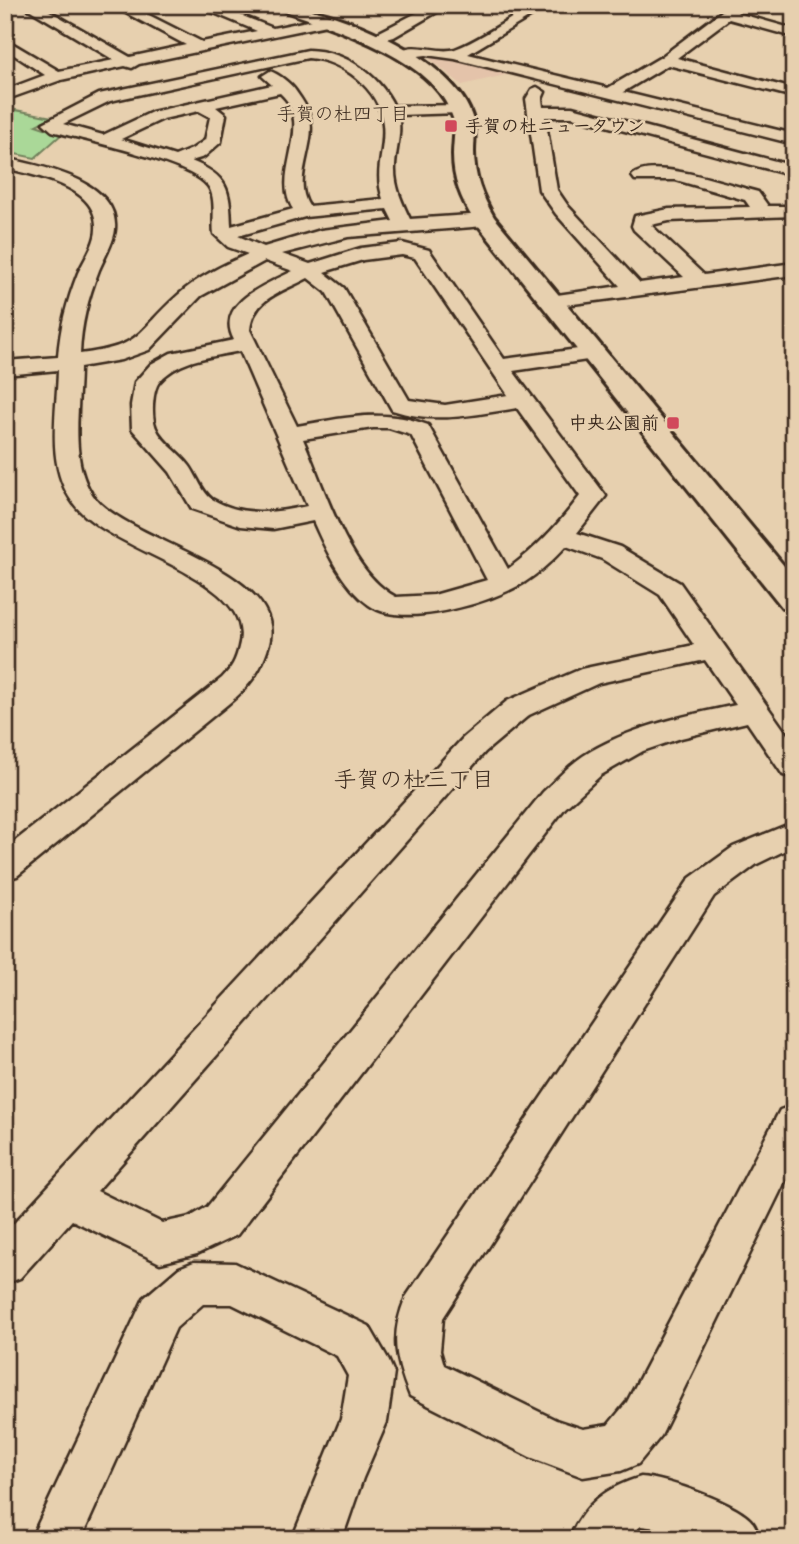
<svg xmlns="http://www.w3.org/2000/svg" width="799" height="1544" font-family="'Architects Daughter','Klee One',sans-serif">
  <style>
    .built { fill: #e4c3aa }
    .green { fill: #aad898; stroke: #72815b; stroke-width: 2 }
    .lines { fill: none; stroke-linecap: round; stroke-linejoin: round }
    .street-casing { stroke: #3b2a1e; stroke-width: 5 }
    .secondary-casing { stroke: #3b2a1e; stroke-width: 6 }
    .street { fill: #e7d0af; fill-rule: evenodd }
    .secondary { fill: #e7d0af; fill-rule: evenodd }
    .poi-dot { fill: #d1495b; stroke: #e7d0af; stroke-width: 2.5 }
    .labels { text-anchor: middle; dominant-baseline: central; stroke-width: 5; stroke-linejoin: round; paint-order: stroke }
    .far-poi-label { font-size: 18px; font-weight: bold; fill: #3b2a1e; stroke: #e7d0af; text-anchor: start }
    .far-neighbourhood-label { font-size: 19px; fill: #3b2a1e; stroke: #e7d0af }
    .neighbourhood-label { font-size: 23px; fill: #3b2a1e; stroke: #e7d0af }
  </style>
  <rect width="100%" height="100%" fill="#e7d0af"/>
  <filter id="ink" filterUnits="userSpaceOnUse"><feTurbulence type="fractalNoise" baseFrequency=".0143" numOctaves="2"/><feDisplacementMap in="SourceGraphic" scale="14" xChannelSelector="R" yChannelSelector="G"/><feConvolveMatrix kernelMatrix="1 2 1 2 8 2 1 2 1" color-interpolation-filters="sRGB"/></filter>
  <g filter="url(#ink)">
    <path class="built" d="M437,54L514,73L462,85L431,60L430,56Z"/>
    <path class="green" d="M5,108L52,117L36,125L62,134L35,158L5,152Z"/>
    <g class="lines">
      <defs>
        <path id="street" d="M22,5H39L130,57L186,45L111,5H129L202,42L257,31L195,5H215L273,28L327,17L334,21L327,25L139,64L132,68L125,66L61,80L5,100V90L45,75L5,49V39L59,71L114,60Z
          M432,5H449L394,37L373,43L366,39Z
          M533,5H550L468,54L608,88L661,57L730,5H746L737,13L794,29V37L729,19L677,58L794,89V97L668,65L623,92L794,134V144L455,59L426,55L403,58L396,54C412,39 437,55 455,49C478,41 510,18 533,5Z
          M308,50C344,51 378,73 394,106L466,105L468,108L466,111L460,113L398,115C402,133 396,148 395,166C394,186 402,202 410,219L485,214L494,220L485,226L348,237L282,254L310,264L361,248L402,243L429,250L504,359L593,347L601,348L604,353L601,358L513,371L606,496L577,533L620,547L680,583L794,744V778L783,775L747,722L681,738L643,751L601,775L565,808L237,1235L197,1254L160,1263L72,1220L20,1278L5,1284V1233L463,738L507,701L581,669L694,645L660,595L602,559L566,546C553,560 540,572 525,582C492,602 404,630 369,605C342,586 326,550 313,521L273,529L241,526L192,509L170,472L132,429L131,405L135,382L151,364L171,353L234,340C214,303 267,284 293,271L265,261L201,296L149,350L121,360L80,367C80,407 68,464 95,498C132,543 288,570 269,644C262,670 249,687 228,704L17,876L5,879V849L222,678C232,668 236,660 239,647C259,577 111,554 74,504C45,466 57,414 58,370L5,375V361L58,357C60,327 67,301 78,273C84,260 96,243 96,229C99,186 36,176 5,168V158C40,166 119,180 115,229C114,242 104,258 99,270C88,298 81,324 80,354C144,346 135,333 178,295C198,277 223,265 248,254L228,247L214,234C212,220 217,198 208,186C190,162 84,140 52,131L43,123L99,94ZM308,58C342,60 380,89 383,124C386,151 373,170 383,199L309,206C291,178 318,144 309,114C306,105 300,97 295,90C291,84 279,74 270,71L262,76L272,85L152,112L103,135L63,124L110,101ZM280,93C316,125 270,173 293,209L231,226C230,189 228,176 191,161L204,157L221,142L226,115L216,107ZM199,111L210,117L205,140L192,149L175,156L121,139L163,119ZM387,209L393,221L321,230L264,247L238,236L305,217ZM402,255L415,258L508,395L445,405L409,400L344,288L324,272L363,260ZM308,278L326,292L392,410C435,424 473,415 517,408L580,496C559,524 537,548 508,569L428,425C383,408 343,418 297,426L250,330C253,298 282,292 308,278ZM240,351L307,506C276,513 241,517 212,499C202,493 196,473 188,464C179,452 161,441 156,428C151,417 152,389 160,381C179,359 213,357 240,351ZM373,428H389L411,435L487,580L434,595L396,597C348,572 324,486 303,439ZM705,660L736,705C684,716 628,727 583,756C568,766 556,780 543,792L207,1207L190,1217L162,1223L97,1191L485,752L529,715L599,683Z
          M537,87L545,92L542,99L543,107H572L794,166V176L572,117H545L557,190L568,206L640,283L684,277L634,230L632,226L635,216L669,209L750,207L745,200L676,180H635L632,176C650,156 734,186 758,192L768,206H794V216L669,221L651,225L704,275L794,263V275L550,307L543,305L540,301L543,297L620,286L556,214L539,190L526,99L532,89Z
          M794,822V846L757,864L714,896L443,1318L440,1351L444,1365L556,1420L583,1429L608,1425L627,1402L780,1110L794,1105V1163L661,1436L638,1464L621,1471L583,1477L530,1457L410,1396C395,1360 390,1334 406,1297L690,878L733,847Z
          M194,1262L235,1263L369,1326L387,1357L394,1373L387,1422L363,1478L342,1539H292L341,1419L348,1376L337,1356L232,1304H203L176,1328L81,1539H31L144,1298L179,1268Z
          M641,1477C665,1478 740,1504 753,1523C756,1527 758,1534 760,1539H688L673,1530L641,1526L624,1539H569C584,1504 605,1488 641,1477Z"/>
        <path id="secondary" d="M275,5C332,5 458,59 473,120C476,130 474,141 474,152C474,177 482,196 494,217L794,578V610L782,607L474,220C461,199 453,180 453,155C453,143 456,129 453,118C435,57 330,28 277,8Z"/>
      </defs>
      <use href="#street" class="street-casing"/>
      <use href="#secondary" class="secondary-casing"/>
      <use href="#street" class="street"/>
      <use href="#secondary" class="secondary"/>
    </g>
  </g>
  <g class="poi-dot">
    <rect x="444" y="119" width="14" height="14" rx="3.5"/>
    <rect x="666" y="416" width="14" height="14" rx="3.5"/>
  </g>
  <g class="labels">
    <g class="far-poi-label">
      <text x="465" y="126">手賀の杜ニュータウン</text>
      <text x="659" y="423" text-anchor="end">中央公園前</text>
    </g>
    <g class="far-neighbourhood-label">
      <text x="343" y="114">手賀の杜四丁目</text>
    </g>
    <g class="neighbourhood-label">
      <text x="414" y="780">手賀の杜三丁目</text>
    </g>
  </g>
  <rect width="799" height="1544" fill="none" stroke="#e7d0af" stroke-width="28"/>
  <rect x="14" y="14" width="771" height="1516" fill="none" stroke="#3b2a1e" stroke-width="2.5" filter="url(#ink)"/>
</svg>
